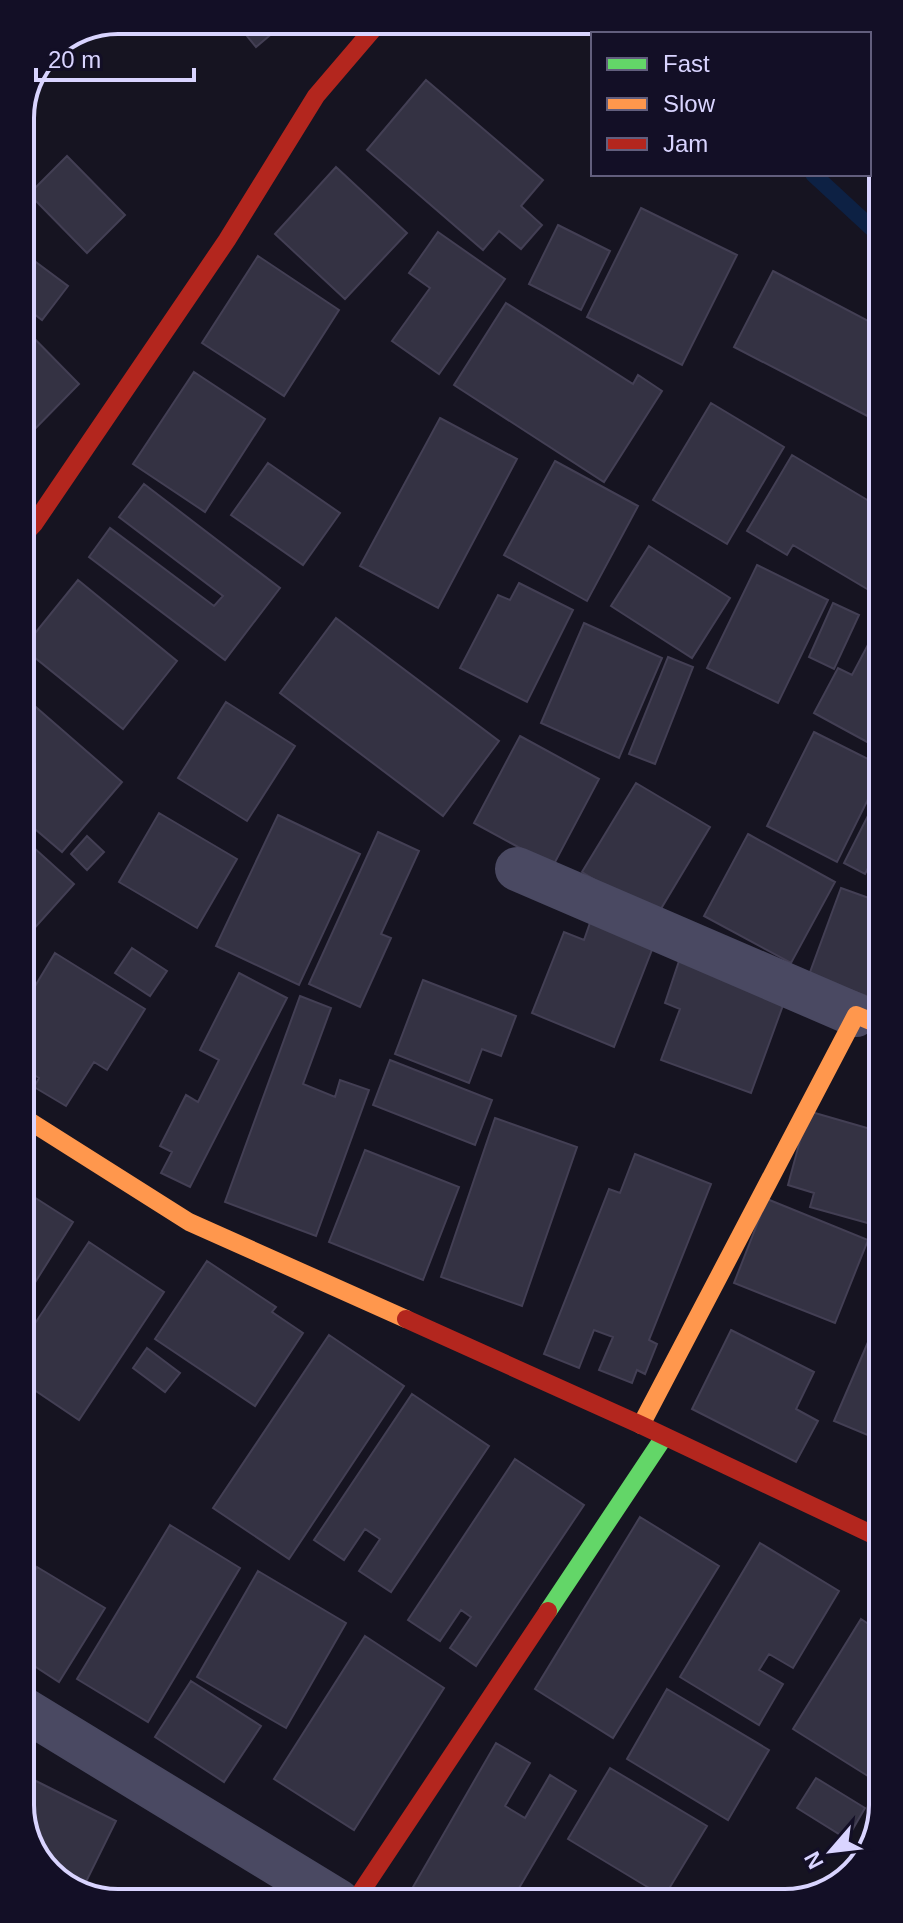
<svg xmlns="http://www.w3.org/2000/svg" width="903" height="1923" font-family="Arial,sans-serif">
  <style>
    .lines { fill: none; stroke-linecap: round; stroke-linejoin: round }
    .stream { stroke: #0d2144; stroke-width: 16 }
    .building { fill: #343243; stroke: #433f54; stroke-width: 2 }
    .street { stroke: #4a4962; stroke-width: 44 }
    .fast { stroke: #63d668; stroke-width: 18 }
    .slow { stroke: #ff974d; stroke-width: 18 }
    .jam { stroke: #b3261e; stroke-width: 18 }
    .rim { fill: none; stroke: #d9d4ff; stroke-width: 4 }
  </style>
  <rect width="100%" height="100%" fill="#161421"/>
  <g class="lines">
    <path class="stream" d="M635,20L655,34
      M813,174L878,234"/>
  </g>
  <path class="building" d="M234,20H288L256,47Z
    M657,20H766L756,34H676Z
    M869,74L878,86V147L869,161Z
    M426,80L543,180L521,206L542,225L521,249L499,231L483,250L367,150Z
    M67,156L125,215L87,253L29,194Z
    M336,167L407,233L345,299L275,234Z
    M641,208L737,255L682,365L587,317Z
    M558,225L610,251L581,310L529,284Z
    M438,232L505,279L439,374L392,341L430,288L409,273Z
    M21,251L68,286L42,320L21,304Z
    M258,256L339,310L284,396L202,343Z
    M773,271L878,326L879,422L734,347Z
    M506,303L633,384L638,375L662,391L604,482L454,385Z
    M21,325L79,384L23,441L21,439Z
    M194,372L265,419L205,512L133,464Z
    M711,403L784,447L727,544L653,500Z
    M440,418L517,459L438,608L360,566Z
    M792,455L879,507V596L793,545L787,555L747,531Z
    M555,461L638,506L587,601L504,555Z
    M268,463L340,513L303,565L231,515Z
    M144,484L280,588L225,660L89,557L110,528L214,606L223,596L119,517Z
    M649,546L730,598L692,658L611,606Z
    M757,565L828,600L778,703L707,668Z
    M78,580L177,661L123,729L23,648Z
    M519,583L573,610L527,702L460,668L498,595L510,600Z
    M833,603L859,615L834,669L809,657Z
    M336,618L499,741L443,816L280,693Z
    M584,623L662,658L619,758L541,723Z
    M879,624L880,749L814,713L838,668L852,675Z
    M668,657L693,667L655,764L629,754Z
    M22,695L122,782L62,852L22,818Z
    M226,702L295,746L247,821L178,778Z
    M814,732L880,765V775L837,862L767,826Z
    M520,736L599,779L553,866L474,823Z
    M636,783L710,827L656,917L582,872Z
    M880,792V844L865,874L844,863Z
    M159,813L237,859L197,928L119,882Z
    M278,815L360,854L299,985L216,946Z
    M378,832L419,851L381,934L391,938L360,1007L309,984Z
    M748,834L835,882L791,963L704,916Z
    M87,836L104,852L87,870L71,854Z
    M22,837L74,884L23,941Z
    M841,888L880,902V1001L809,975Z
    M592,917L655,942L614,1047L532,1013L564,932L584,940Z
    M132,948L167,971L150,996L115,973Z
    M55,953L145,1009L107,1070L94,1062L66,1106L34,1087L39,1078L23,1068V1006Z
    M680,958L786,997L751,1093L661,1060L680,1009L665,1003Z
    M239,973L287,998L190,1187L161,1173L172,1152L160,1146L186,1095L198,1102L219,1060L200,1050Z
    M423,980L516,1016L501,1056L482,1049L469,1083L395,1054Z
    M300,996L331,1008L303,1084L335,1097L340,1080L369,1090L316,1236L225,1202Z
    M390,1060L492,1100L475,1145L373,1105Z
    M808,1111L881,1132V1187L871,1224L810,1207L814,1193L788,1185Z
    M495,1118L577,1147L522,1306L441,1277Z
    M365,1150L459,1187L423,1280L329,1242Z
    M635,1154L711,1184L649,1340L657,1344L645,1374L637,1370L632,1383L599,1370L613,1337L594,1330L579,1368L544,1354L609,1189L620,1193Z
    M23,1190L73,1222L24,1300Z
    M767,1199L868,1240L835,1323L734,1283Z
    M89,1242L164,1292L79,1420L24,1383V1340Z
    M207,1261L276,1307L272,1312L303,1333L255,1406L155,1339Z
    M881,1312L882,1441L834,1421Z
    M731,1330L814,1372L796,1409L818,1421L796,1462L692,1409Z
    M329,1335L404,1386L289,1559L213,1508Z
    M147,1348L180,1373L165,1392L133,1368Z
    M412,1394L489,1446L391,1592L359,1571L380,1539L365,1529L344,1560L314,1540Z
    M515,1459L584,1505L476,1666L450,1648L471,1617L461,1610L440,1641L408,1620Z
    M640,1517L719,1566L613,1738L535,1689Z
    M170,1525L240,1568L148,1722L77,1679Z
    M760,1543L839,1591L793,1668L769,1654L759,1670L783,1684L759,1725L680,1677Z
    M37,1567L105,1608L59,1682L25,1660V1588Z
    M258,1571L346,1623L286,1728L197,1677Z
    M861,1619L882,1633L883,1760L871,1778L793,1729Z
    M365,1636L444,1688L354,1830L274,1779Z
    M191,1681L261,1726L224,1782L155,1737Z
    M667,1689L769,1750L728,1820L627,1759Z
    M496,1743L530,1763L505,1806L525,1818L550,1775L576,1791L512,1900L405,1901Z
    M610,1768L707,1826L664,1897L568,1839Z
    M816,1778L865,1808L847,1839L797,1808Z
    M32,1779L116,1821L81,1892L58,1883L25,1837V1793Z"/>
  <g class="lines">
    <path class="street" d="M517,869L856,1015
      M25,1710L338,1901"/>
    <path class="fast" d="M548,1611L664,1437"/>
    <path class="slow" d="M23,1117L189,1222L406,1319
      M641,1425L856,1015L880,1025"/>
    <path class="jam" d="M21,538L34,524L227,240L316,96L381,20
      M406,1319L641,1425L882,1539
      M355,1901L548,1611"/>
  </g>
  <path d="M0 0H903V1923H0ZM118 34H785A84 84 0 0 1 869 118V1805A84 84 0 0 1 785 1889H118A84 84 0 0 1 34 1805V118A84 84 0 0 1 118 34Z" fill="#130f26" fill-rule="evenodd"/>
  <path class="rim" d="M118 34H785A84 84 0 0 1 869 118V1805A84 84 0 0 1 785 1889H118A84 84 0 0 1 34 1805V118A84 84 0 0 1 118 34Z"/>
  <rect x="591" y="32" width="280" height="144" fill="#130f26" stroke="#625e7d" stroke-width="2"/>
  <rect x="607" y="58" width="40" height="12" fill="#63d668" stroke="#625e7d" stroke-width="2"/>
  <text x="663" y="72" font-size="24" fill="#d9d4ff">Fast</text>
  <rect x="607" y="98" width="40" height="12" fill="#ff974d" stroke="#625e7d" stroke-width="2"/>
  <text x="663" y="112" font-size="24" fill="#d9d4ff">Slow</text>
  <rect x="607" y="138" width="40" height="12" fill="#b3261e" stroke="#625e7d" stroke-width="2"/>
  <text x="663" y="152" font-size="24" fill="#d9d4ff">Jam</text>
  <g transform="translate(831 1851) rotate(242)" stroke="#130f26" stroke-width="6" paint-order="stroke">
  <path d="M0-6L14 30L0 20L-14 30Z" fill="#d9d4ff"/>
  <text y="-12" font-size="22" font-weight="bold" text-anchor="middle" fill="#d9d4ff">N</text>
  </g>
  <path d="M36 68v12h158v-12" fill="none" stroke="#d9d4ff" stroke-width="4"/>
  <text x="48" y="68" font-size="24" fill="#d9d4ff" stroke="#130f26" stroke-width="6" paint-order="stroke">20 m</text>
</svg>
